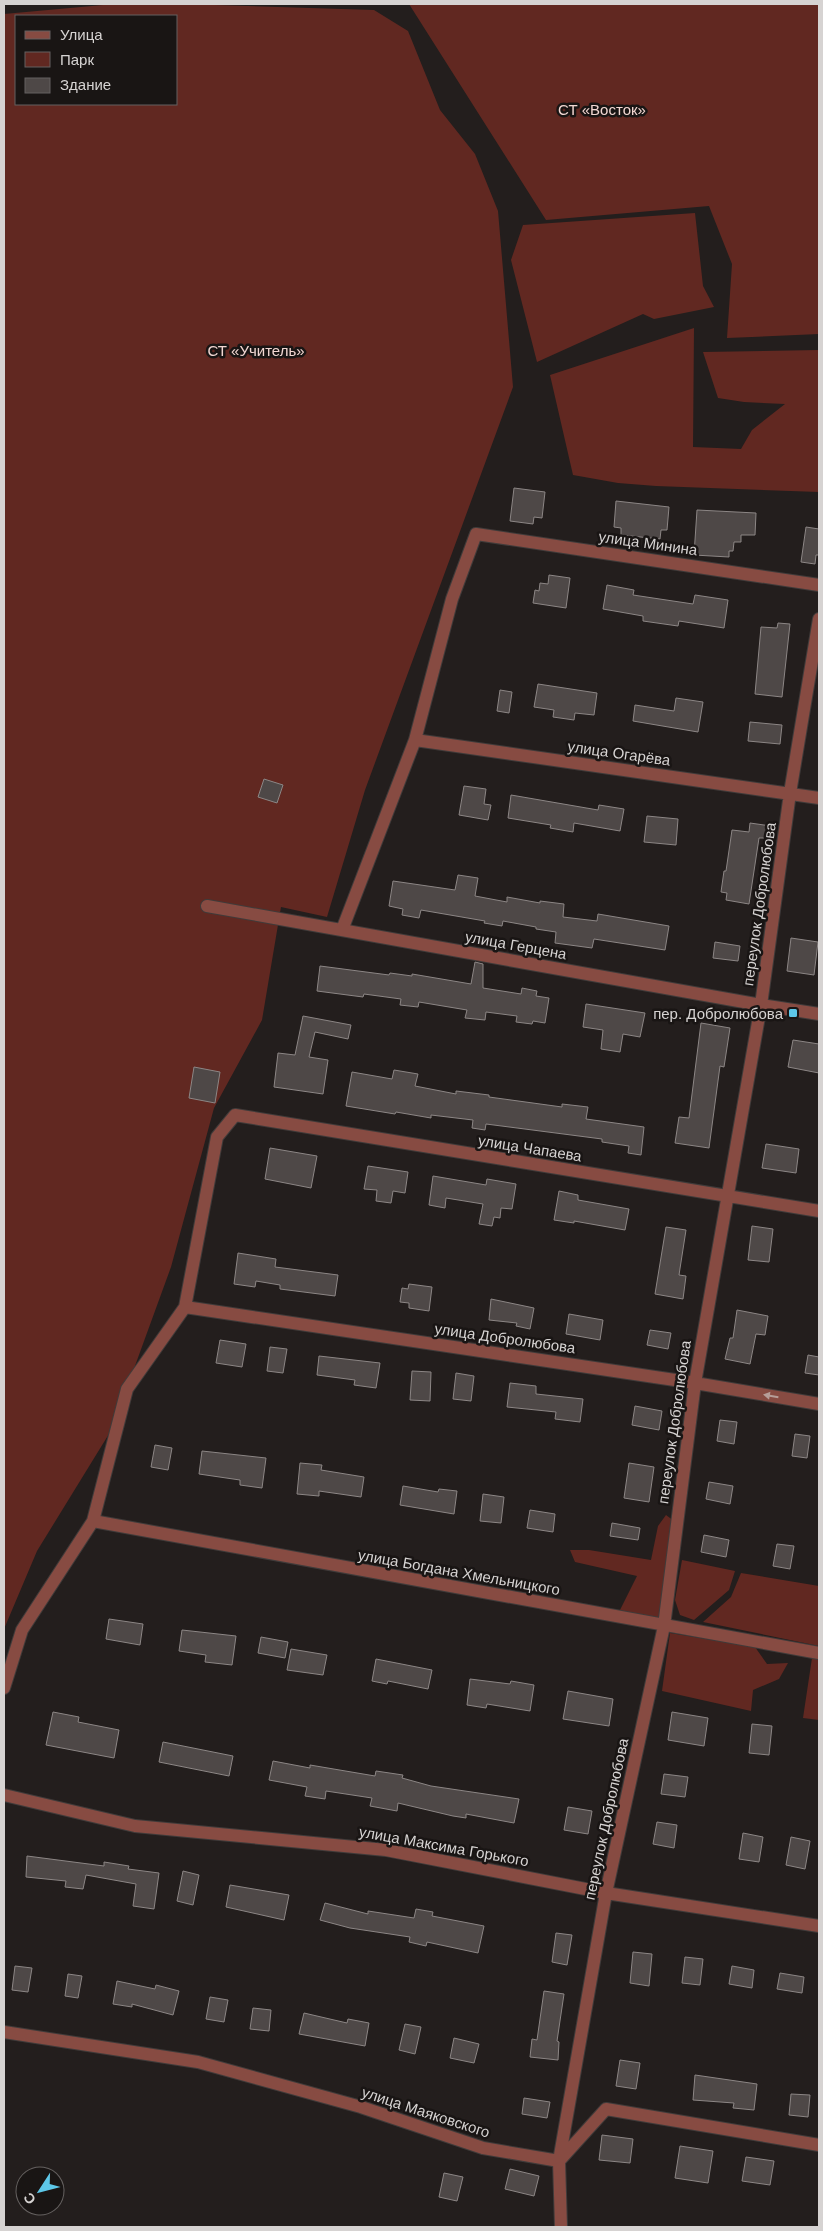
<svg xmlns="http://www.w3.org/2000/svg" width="823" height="2231" font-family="Helvetica,sans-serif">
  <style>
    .green { fill: #612821; fill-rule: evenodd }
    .building { fill: #4e4847; stroke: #8c8685 }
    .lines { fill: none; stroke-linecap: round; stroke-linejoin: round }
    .minor-casing { stroke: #403b3a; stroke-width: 14 }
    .minor { stroke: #874b42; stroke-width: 12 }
    .oneway { fill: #b69d98 }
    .poi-dot { fill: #5dc7e8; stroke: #191514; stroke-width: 2 }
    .labels { text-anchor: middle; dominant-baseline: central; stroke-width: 5; stroke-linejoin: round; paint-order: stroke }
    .park-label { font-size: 15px; fill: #f2d7d2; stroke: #191514 }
    .street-label { font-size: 15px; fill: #d6d3d2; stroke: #191514 }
    .poi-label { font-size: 15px; fill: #d6d3d2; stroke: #191514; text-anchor: end }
  </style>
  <rect width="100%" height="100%" fill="#231e1d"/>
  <path class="green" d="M114,4H183L374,10L408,31L440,110L475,154L498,211L513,387L365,790L327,917L281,907L262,1020L214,1108L171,1267L112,1429L37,1551L4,1629V14ZM16,16H176V104H16Z
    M409,4H819V334L727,338L732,264L709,206L546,220Z
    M695,213L703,286L714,307L654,319L643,314L537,362L511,260L523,225Z
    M694,328L693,447L741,449L752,430L785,404L744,402L718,398L703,352L819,350V492L656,486L618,483L573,475L550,375Z
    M666,1515L674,1521L660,1621L620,1610L637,1576L575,1562L570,1550H589L651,1560L658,1526Z
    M682,1560L735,1571L729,1590L694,1620L680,1615L675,1600Z
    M741,1573L819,1586V1646L703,1622L731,1597Z
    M670,1633L755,1647L767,1664L788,1663L779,1679L753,1690L751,1711L662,1691Z
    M812,1658L819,1659V1720L803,1718Z"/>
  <path class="building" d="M514,488L545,492L542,518L534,517L533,524L510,521Z
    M616,501L669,507L667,530H661L660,539L621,535V528L614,527Z
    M697,510L756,513L755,535H741V542H734L733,551H729V557L694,555Z
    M806,527L819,529V555H816L815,564L801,562Z
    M549,575L570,578L566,608L533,603L535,590L539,591L540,583L548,584Z
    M607,585L634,590L633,595L693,604L695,595L728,600L724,628L679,621L678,626L643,621V616L603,609Z
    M778,623L790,624L782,697L755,694L761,627L777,628Z
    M538,684L597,693L594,715L575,713L574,720L553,717L554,710L534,707Z
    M500,690L512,692L509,713L497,711Z
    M676,698L703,702L698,732L633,721L635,705L674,711Z
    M750,722L782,725L780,744L748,741Z
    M264,779L283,785L277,803L258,797Z
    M464,786L486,789L484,804L491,805L488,820L459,815Z
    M511,795L598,810L599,805L624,809L620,831L574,823L573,832L550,828L551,825L508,818Z
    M647,816L678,819L676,845L644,842Z
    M750,823L771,826L769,838H759L749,904L726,900L727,893L721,892L724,871H726L732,830L749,832Z
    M458,875L478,878L475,896L507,902V897L540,903V901L564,904L563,917L597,921L598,914L669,926L665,950L594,939L592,948L555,943L556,932L536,929V927L503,921L502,926L484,923L485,921L421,910L419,918L402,915L403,909L389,906L393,881L455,890Z
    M791,938L818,942L814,975L787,971Z
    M715,942L740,946L738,961L713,958Z
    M475,962L483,964V988L521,994L522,988L537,991L536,996L549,998L545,1023L533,1021L532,1024L516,1022L517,1016L486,1012L485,1020L465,1018L467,1010L419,1002L418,1007L400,1005L401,999L364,994L363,997L317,991L320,966L389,975L390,973L412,976V974L471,984Z
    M586,1004L645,1013L640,1037L623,1034L620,1052L601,1049L603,1030L583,1027Z
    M303,1016L351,1025L348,1039L315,1032L309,1057L328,1060L323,1094L274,1087L278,1053L295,1055Z
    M701,1023L730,1028L724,1067L720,1066L709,1148L675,1143L679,1117L689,1118Z
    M793,1040L819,1044V1073L788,1067Z
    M194,1067L220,1072L215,1103L189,1098Z
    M394,1070L418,1074L415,1086L456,1094V1091L489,1095V1097L562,1107V1104L588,1107L586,1119L644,1127L641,1155L628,1153L629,1146L602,1142V1139L486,1124L485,1130L472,1128L473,1120L431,1115V1118L396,1112L395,1114L346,1106L352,1072L392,1079Z
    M766,1144L799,1149L796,1173L762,1168Z
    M270,1148L317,1156L311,1188L265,1179Z
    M368,1166L408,1172L405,1193L393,1191L391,1203L376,1201L377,1190L364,1189Z
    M433,1176L486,1185L487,1179L516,1184L512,1209L501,1208L500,1218L494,1217L492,1226L479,1224L483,1204L446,1198L445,1208L429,1205Z
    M559,1191L578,1195V1200L629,1209L625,1230L574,1221V1223L554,1220Z
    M752,1226L773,1229L769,1262L748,1260Z
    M666,1227L686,1230L679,1275L686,1276L683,1299L655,1294Z
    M238,1253L276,1259L275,1267L338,1275L335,1296L280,1289V1285L256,1281L255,1287L234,1284Z
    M409,1284L432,1287L429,1311L409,1308V1303L400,1302L402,1288L408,1289Z
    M491,1299L534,1308L530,1329L516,1326L517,1323L489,1320Z
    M737,1310L768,1316L765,1335L756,1334L750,1364L725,1359L730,1338H733Z
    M569,1314L603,1320L600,1340L566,1334Z
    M650,1330L671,1333L668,1349L647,1345Z
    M220,1340L246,1344L242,1367L216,1363Z
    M270,1347L287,1349L283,1373L267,1371Z
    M808,1355L819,1357V1375L805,1373Z
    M319,1356L380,1363L376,1388L354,1385L355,1380L317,1375Z
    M412,1371L431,1372L430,1401L410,1400Z
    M456,1373L474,1376L471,1401L453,1399Z
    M510,1383L536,1386V1394L583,1399L580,1422L555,1419L556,1412L507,1407Z
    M635,1406L662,1411L659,1430L632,1425Z
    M720,1420L737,1422L734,1444L717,1441Z
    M795,1434L810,1436L807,1458L792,1456Z
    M155,1445L172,1448L168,1470L151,1467Z
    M202,1451L266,1458L262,1488L240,1485V1480L199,1474Z
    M300,1463L322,1465L321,1470L364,1477L361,1497L319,1491V1496L297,1494Z
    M629,1463L654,1467L649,1502L624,1498Z
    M709,1482L733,1486L730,1504L706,1499Z
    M403,1486L438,1492L439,1489L457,1491L454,1514L400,1505Z
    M483,1494L504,1497L501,1523L480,1521Z
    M530,1510L555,1514L553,1532L527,1528Z
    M612,1523L640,1528L638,1540L610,1536Z
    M704,1535L729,1540L726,1557L701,1552Z
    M777,1544L794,1546L790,1569L773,1566Z
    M109,1619L143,1624L140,1645L106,1639Z
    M182,1630L236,1636L232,1665L205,1662L206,1655L179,1651Z
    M261,1637L288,1642L285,1658L258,1653Z
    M291,1649L327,1655L323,1675L287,1670Z
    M376,1659L432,1670L428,1689L388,1681L387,1684L372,1681Z
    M470,1679L510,1684L511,1681L534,1685L530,1711L487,1704L486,1708L467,1705Z
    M568,1691L613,1699L609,1726L563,1719Z
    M53,1712L79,1717L78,1722L119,1730L114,1758L46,1745Z
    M672,1712L708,1718L704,1746L668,1740Z
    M752,1724L772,1726L769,1755L749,1753Z
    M163,1742L233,1756L229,1776L159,1762Z
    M273,1761L310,1768V1765L375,1776L376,1771L403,1775L402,1778L431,1786L519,1799L514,1823L466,1814V1818L453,1816L398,1803L397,1811L370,1806L372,1798L326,1791L325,1799L305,1796L307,1787L269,1780Z
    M664,1774L688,1777L685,1797L661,1794Z
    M568,1807L592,1811L588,1834L564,1830Z
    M657,1822L677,1825L674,1848L653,1844Z
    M743,1833L763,1837L759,1862L739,1859Z
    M791,1837L810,1841L805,1869L786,1865Z
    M27,1856L104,1866V1862L129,1866L128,1869L159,1873L154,1909L133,1906L136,1884L86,1875L83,1889L65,1887L66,1881L26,1877Z
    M183,1871L199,1875L193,1905L177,1901Z
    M230,1885L289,1895L284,1920L226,1907Z
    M325,1903L368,1914V1911L414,1918L416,1909L433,1912L432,1916L484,1926L478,1953L427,1942L426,1946L409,1942L410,1937L350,1928L320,1920Z
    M556,1933L572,1935L567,1965L552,1962Z
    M633,1952L652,1954L649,1986L630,1983Z
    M685,1957L703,1959L700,1985L682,1983Z
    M15,1966L32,1968L28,1992L12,1990Z
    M732,1966L754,1970L752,1988L729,1984Z
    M780,1973L804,1977L802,1993L777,1989Z
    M68,1974L82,1976L78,1998L65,1996Z
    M117,1981L155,1989L156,1985L179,1991L173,2015L132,2004V2007L113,2004Z
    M544,1991L564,1994L557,2041L559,2042L558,2060L530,2057L532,2039L537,2040Z
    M210,1997L228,2000L224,2022L206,2019Z
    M253,2008L271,2010L269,2031L250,2029Z
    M304,2013L347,2023L348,2019L369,2023L365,2046L299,2034Z
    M405,2024L421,2027L415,2054L399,2050Z
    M454,2038L479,2044L474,2063L450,2058Z
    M620,2060L640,2063L636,2089L616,2086Z
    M695,2075L757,2084L754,2110L733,2108L734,2103L693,2100Z
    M791,2094L810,2095L808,2117L789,2115Z
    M524,2098L550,2102L547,2118L522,2114Z
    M602,2135L633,2139L630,2163L599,2160Z
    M680,2146L713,2151L708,2183L675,2178Z
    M746,2157L774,2161L770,2185L742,2181Z
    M510,2169L539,2176L534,2196L505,2189Z
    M444,2173L463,2177L457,2201L439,2197Z"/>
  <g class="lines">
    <defs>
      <path id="minor" d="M415,740L819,798
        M207,906L761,1005L819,1014
        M342,930L415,740L452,599L476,534L819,585
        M185,1307L695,1383L819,1404
        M93,1521L819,1653
        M4,1688L22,1630L93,1521L127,1389L185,1307L217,1137L235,1115L819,1211
        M4,1795L135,1826L386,1850L606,1893L819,1926
        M4,2032L198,2062L361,2107L483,2148L559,2161L606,2109L819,2145
        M561,2227L559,2161L606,1893L664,1626L695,1383L761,1005L790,793L819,619"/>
    </defs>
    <use href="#minor" class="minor-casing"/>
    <use href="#minor" class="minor"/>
  </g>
  <defs><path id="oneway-solid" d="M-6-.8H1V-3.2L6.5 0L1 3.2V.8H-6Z" transform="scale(1.25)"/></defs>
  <use class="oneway" href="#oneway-solid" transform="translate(771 1396) rotate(-170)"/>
  <rect class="poi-dot" x="788" y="1008" width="10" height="10" rx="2.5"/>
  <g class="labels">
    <g class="park-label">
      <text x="602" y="109">СТ «Восток»</text>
      <text x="256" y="350">СТ «Учитель»</text>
    </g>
    <g class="street-label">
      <text transform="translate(648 543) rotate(8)">улица Минина</text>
      <text transform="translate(619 753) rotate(8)">улица Огарёва</text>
      <text transform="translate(759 904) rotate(-82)">переулок Добролюбова</text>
      <text transform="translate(516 945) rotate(10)">улица Герцена</text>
      <text transform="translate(530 1148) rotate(9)">улица Чапаева</text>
      <text transform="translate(505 1338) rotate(8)">улица Добролюбова</text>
      <text transform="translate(674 1422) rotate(-82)">переулок Добролюбова</text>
      <text transform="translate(459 1572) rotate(10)">улица Богдана Хмельницкого</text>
      <text transform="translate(606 1819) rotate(-78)">переулок Добролюбова</text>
      <text transform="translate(444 1846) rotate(10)">улица Максима Горького</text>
      <text transform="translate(426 2112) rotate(18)">улица Маяковского</text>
    </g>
    <g class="poi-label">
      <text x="783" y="1013">пер. Добролюбова</text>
    </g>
  </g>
  <rect width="823" height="2231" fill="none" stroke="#d6d3d2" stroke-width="10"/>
  <rect x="15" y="15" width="162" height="90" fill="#191514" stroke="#656160"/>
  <rect x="25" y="31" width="25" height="8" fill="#874b42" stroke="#656160"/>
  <text x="60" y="40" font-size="15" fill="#d6d3d2">Улица</text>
  <rect x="25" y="52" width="25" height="15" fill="#612821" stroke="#656160"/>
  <text x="60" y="65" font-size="15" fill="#d6d3d2">Парк</text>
  <rect x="25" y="78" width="25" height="15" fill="#4e4847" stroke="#656160"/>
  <text x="60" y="90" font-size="15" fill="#d6d3d2">Здание</text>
  <g transform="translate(40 2191) rotate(234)"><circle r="24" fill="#191514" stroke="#656160"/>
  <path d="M0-4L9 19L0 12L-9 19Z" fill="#5dc7e8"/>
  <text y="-8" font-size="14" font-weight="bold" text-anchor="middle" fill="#d6d3d2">С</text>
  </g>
</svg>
